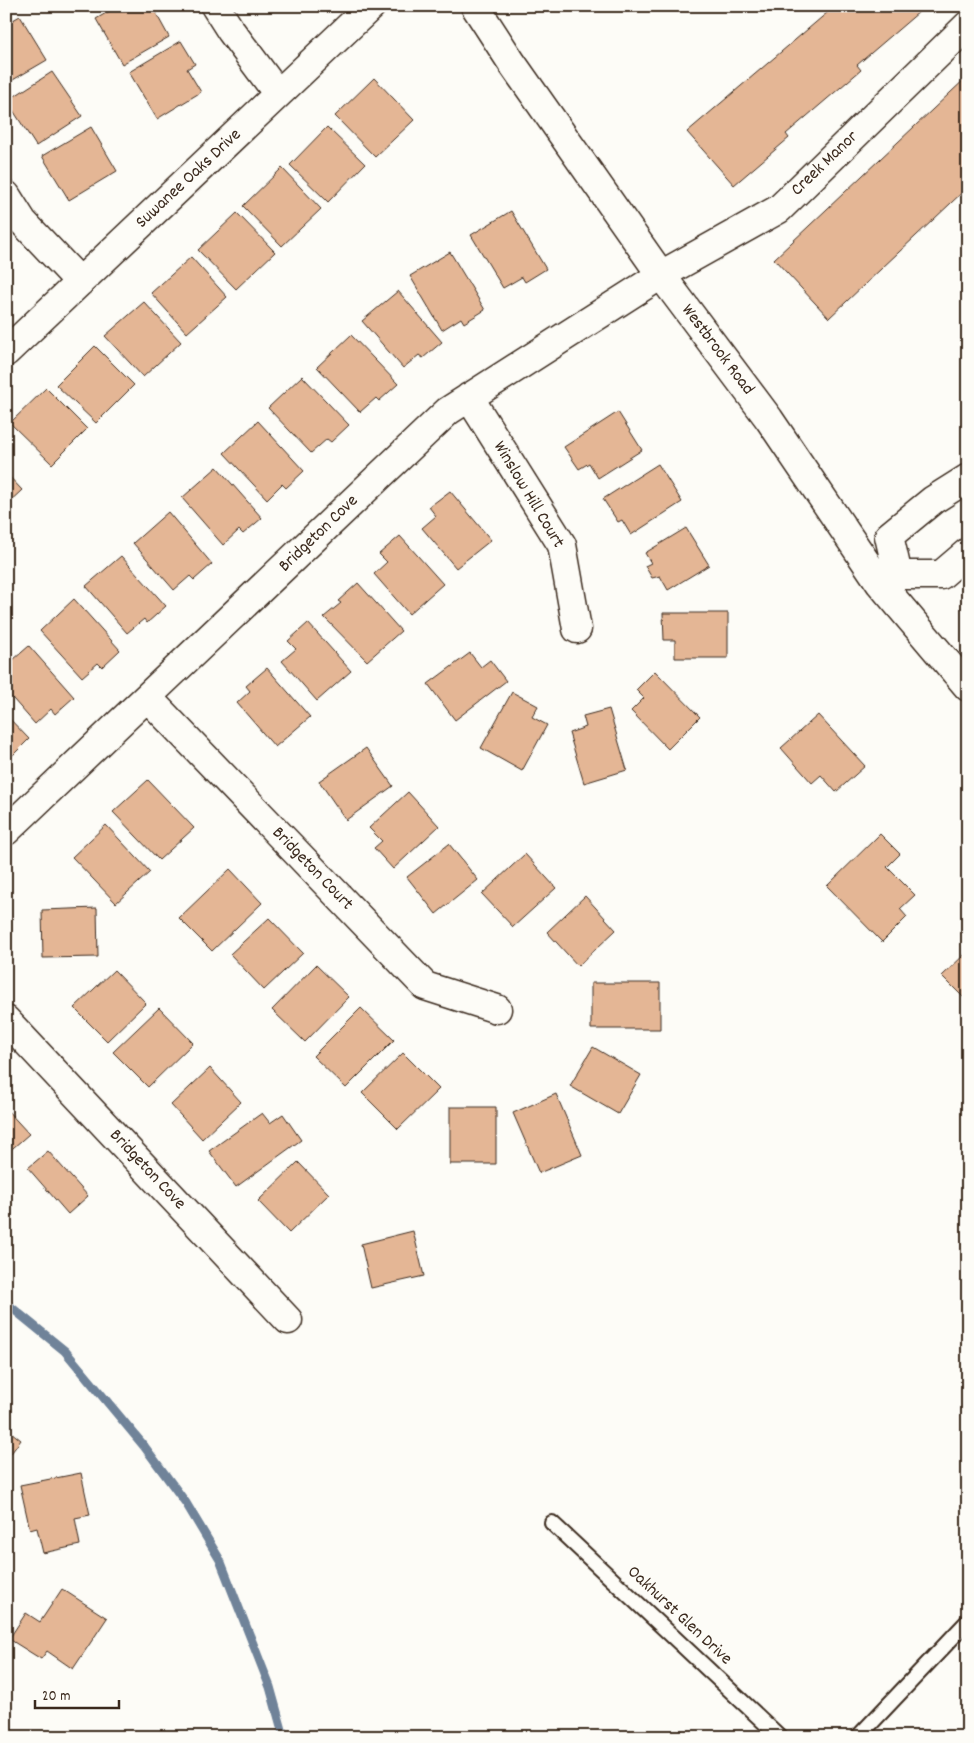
<svg xmlns="http://www.w3.org/2000/svg" width="974" height="1743" font-family="Dekko,sans-serif">
  <style>
    .lines { fill: none; stroke-linecap: round; stroke-linejoin: round }
    .stream { stroke: #6f8399; stroke-width: 9 }
    .building { fill: #e4b695; stroke: #3b2a1e }
    .lane-casing { stroke: #3b2a1e; stroke-width: 18 }
    .street-casing { stroke: #3b2a1e; stroke-width: 31 }
    .secondary-casing { stroke: #3b2a1e; stroke-width: 31 }
    .lane { stroke: #fdfcf7; stroke-width: 14 }
    .street { stroke: #fdfcf7; stroke-width: 28 }
    .secondary { stroke: #fdfcf7; stroke-width: 28 }
    .labels { text-anchor: middle; dominant-baseline: central; stroke-width: 4; stroke-linejoin: round; paint-order: stroke }
    .street-label { font-size: 18px; fill: #3b2a1e; stroke: #fdfcf7 }
  </style>
  <rect width="100%" height="100%" fill="#fdfcf7"/>
  <filter id="ink" filterUnits="userSpaceOnUse"><feTurbulence type="fractalNoise" baseFrequency=".02" numOctaves="2"/><feDisplacementMap in="SourceGraphic" scale="10" xChannelSelector="R" yChannelSelector="G"/><feConvolveMatrix kernelMatrix="1 2 1 2 8 2 1 2 1" color-interpolation-filters="sRGB"/></filter>
  <g filter="url(#ink)">
    <g class="lines">
      <path class="stream" d="M6,1303L65,1351L144,1446L186,1503L220,1560L270,1687L284,1737"/>
    </g>
    <path class="building" d="M118,6H152L169,37L122,64L96,19Z
      M835,6H926L857,65L861,70L786,134L789,138L734,185L687,132Z
      M20,16L47,60L6,84V24Z
      M181,41L195,64L187,69L201,92L157,119L129,72Z
      M52,72L82,116L36,146L7,101Z
      M968,76V187L829,318L774,259Z
      M374,78L414,120L375,157L335,116Z
      M91,127L117,171L69,200L42,156Z
      M327,127L365,164L328,202L290,165Z
      M282,168L321,209L282,246L243,206Z
      M511,211L546,269L525,282L522,277L503,288L471,235Z
      M237,213L275,252L236,289L198,250Z
      M450,252L485,310L464,323L461,318L442,330L410,276Z
      M191,257L227,297L187,333L151,293Z
      M398,291L442,342L423,358L419,355L403,368L362,321Z
      M144,302L181,342L143,377L105,336Z
      M351,335L398,384L379,401L376,398L360,412L317,367Z
      M95,346L134,385L96,423L56,385Z
      M302,376L349,425L331,442L327,439L311,453L268,408Z
      M46,388L87,429L52,464L10,423Z
      M618,412L642,450L598,478L589,463L579,469L564,447Z
      M258,421L304,471L286,488L282,484L267,499L224,453Z
      M658,464L682,502L631,535L622,520L618,522L603,499Z
      M217,467L262,518L243,534L239,530L223,545L182,498Z
      M6,473L22,490L6,505Z
      M450,491L491,540L456,568L422,528L436,516L429,507Z
      M168,512L212,564L194,580L190,576L174,590L133,543Z
      M686,528L709,565L668,590L660,576L652,578L645,566L651,563L645,553Z
      M400,536L443,584L409,614L374,574L387,562L379,554Z
      M121,556L166,606L147,623L144,619L127,633L86,586Z
      M358,583L401,631L367,661L324,617L341,603L338,601Z
      M74,599L120,650L102,667L98,663L82,677L40,631Z
      M663,613H728V658H675V640H664Z
      M308,623L351,671L317,701L282,661L296,649L288,641Z
      M29,646L74,697L55,714L51,709L35,724L6,691V666Z
      M470,653L481,667L490,660L506,681L455,720L428,684Z
      M267,668L310,717L275,747L237,703L250,691L246,686Z
      M655,671L700,717L668,749L631,711L644,698L636,690Z
      M512,692L538,706L532,717L547,725L522,771L481,748Z
      M609,709L627,770L584,783L569,733L586,727L583,716Z
      M6,715L29,739L11,757L6,753Z
      M818,715L865,766L836,792L821,775L812,783L781,748Z
      M366,748L393,786L346,820L319,781Z
      M148,780L194,828L159,860L113,812Z
      M408,792L439,826L393,869L374,848L382,841L369,828Z
      M106,825L150,872L116,903L72,857Z
      M880,834L900,854L887,867L915,895L900,909L907,917L882,942L827,886Z
      M449,844L478,880L436,914L407,877Z
      M525,854L556,888L513,927L482,894Z
      M230,869L262,903L212,951L179,918Z
      M585,896L616,930L578,966L547,932Z
      M97,908L98,957L43,958L42,910Z
      M269,918L303,953L264,990L230,954Z
      M968,951V1002L942,976Z
      M316,965L349,997L305,1042L272,1010Z
      M114,970L146,1003L107,1041L74,1008Z
      M591,983H660V1029H591Z
      M159,1008L193,1043L148,1087L113,1052Z
      M361,1008L394,1040L346,1088L313,1056Z
      M593,1047L641,1075L618,1114L570,1086Z
      M403,1053L439,1089L398,1129L362,1093Z
      M210,1068L241,1102L202,1139L171,1105Z
      M556,1094L582,1155L539,1173L513,1113Z
      M450,1107H496V1164H450Z
      M6,1109L29,1134L6,1154Z
      M262,1113L270,1123L283,1114L301,1140L236,1187L209,1151Z
      M48,1151L88,1196L68,1214L28,1168Z
      M298,1162L329,1194L289,1233L258,1201Z
      M413,1231L424,1276L371,1288L361,1244Z
      M6,1428L21,1440L6,1460Z
      M81,1473L90,1515L75,1518L80,1545L43,1553L37,1528L30,1530L20,1485Z
      M62,1589L107,1618L73,1669L47,1651L41,1659L9,1639L26,1613L40,1622Z"/>
    <g class="lines">
      <defs>
        <path id="lane" d="M552,1523L780,1737
          M858,1737L968,1621"/>
        <path id="street" d="M215,6L231,31L278,94
          M6,195L23,222L80,282
          M6,352L371,6
          M469,397L562,545L577,629
          M898,575L889,536L933,500L968,478
          M882,582L898,575H941L968,552
          M147,697L425,986L497,1009
          M6,831L448,411L661,275L779,209L968,25
          M6,1020L288,1320"/>
        <path id="secondary" d="M475,6L512,63L661,275L769,419L880,583L968,687"/>
      </defs>
      <use href="#lane" class="lane-casing"/>
      <use href="#street" class="street-casing"/>
      <use href="#secondary" class="secondary-casing"/>
      <use href="#lane" class="lane"/>
      <use href="#street" class="street"/>
      <use href="#secondary" class="secondary"/>
    </g>
  </g>
  <g class="labels">
    <g class="street-label">
      <text transform="translate(825 164) rotate(-44)">Creek Manor</text>
      <text transform="translate(189 179) rotate(-43)">Suwanee Oaks Drive</text>
      <text transform="translate(717 350) rotate(53)">Westbrook Road</text>
      <text transform="translate(528 495) rotate(59)">Winslow Hill Court</text>
      <text transform="translate(319 534) rotate(-44)">Bridgeton Cove</text>
      <text transform="translate(312 869) rotate(46)">Bridgeton Court</text>
      <text transform="translate(147 1170) rotate(47)">Bridgeton Cove</text>
      <text transform="translate(679 1616) rotate(43)">Oakhurst Glen Drive</text>
    </g>
  </g>
  <rect width="974" height="1743" fill="none" stroke="#fdfcf7" stroke-width="25"/>
  <rect x="12" y="12" width="949" height="1718" fill="none" stroke="#3b2a1e" stroke-width="2" filter="url(#ink)"/>
  <path d="M35 1700v8h84v-8" fill="none" stroke="#3b2a1e" stroke-width="2.5"/>
  <text x="42" y="1700" font-size="15" fill="#3b2a1e" stroke="#fdfcf7" stroke-width="4" paint-order="stroke">20 m</text>
</svg>
